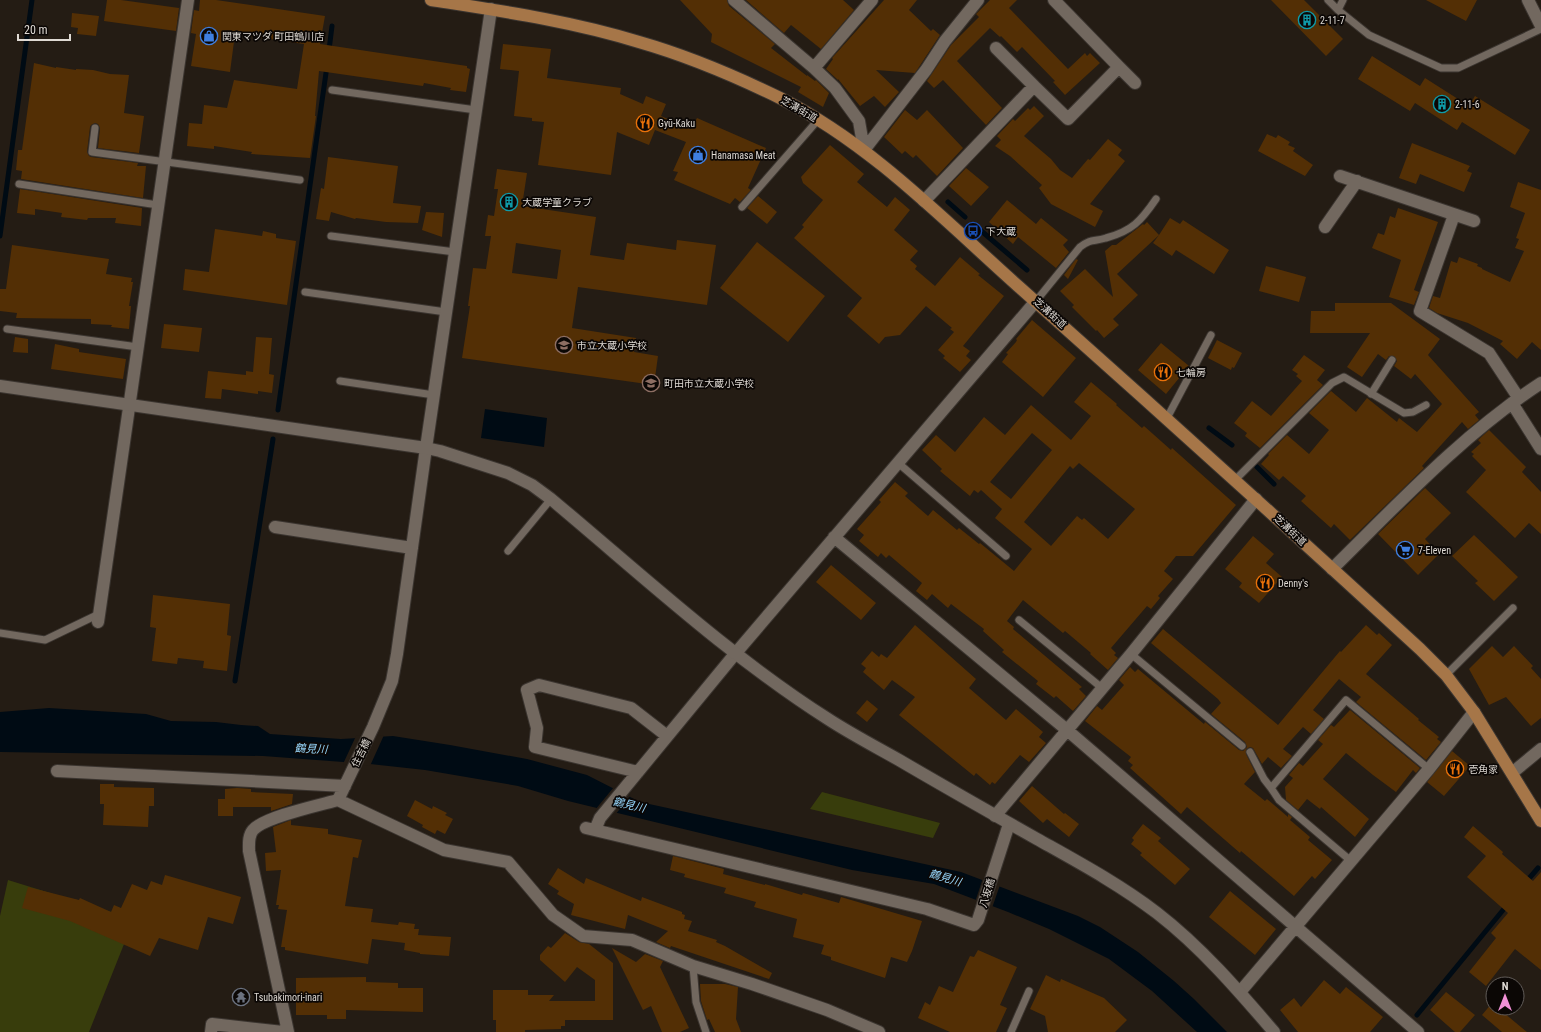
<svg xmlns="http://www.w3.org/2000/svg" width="1541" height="1032" font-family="'Roboto Condensed','Noto Sans JP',sans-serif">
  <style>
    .green { fill: #383d0c }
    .water { fill: #000b14 }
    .pier { fill: #241c14 }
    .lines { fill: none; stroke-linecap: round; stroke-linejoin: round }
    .stream { stroke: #000b14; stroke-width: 5 }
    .building { fill: #532f05; fill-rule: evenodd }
    .service-casing { stroke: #3b3530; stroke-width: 9 }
    .minor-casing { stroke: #3b3530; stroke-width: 14 }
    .tertiary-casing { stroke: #3b3530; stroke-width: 14 }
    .primary-casing { stroke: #3b3530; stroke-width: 14 }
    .service { stroke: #72685f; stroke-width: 7 }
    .minor { stroke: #72685f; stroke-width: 12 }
    .tertiary { stroke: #72685f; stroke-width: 12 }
    .primary { stroke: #a67648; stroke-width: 12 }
    .labels { text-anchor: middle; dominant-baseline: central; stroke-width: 3.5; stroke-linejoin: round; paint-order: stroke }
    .poi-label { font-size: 10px; fill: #dfdad4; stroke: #0b0705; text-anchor: start }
    .street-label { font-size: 10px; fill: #dfdad4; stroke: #0b0705 }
    .water-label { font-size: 11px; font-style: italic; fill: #97d7fc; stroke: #0b0705 }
  </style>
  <rect width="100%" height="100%" fill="#241c14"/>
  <path class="green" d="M822,792L940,823L933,838L810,809Z
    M8,880L134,919L89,1032H0V916Z"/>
  <path class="water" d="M485,409L547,418L544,447L481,438Z
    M49,708L146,714L171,721L216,722L241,725L258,726L270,734L341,739L393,736L450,745L527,759L587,775L640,802L961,872L1078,916L1100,927L1138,952L1174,981L1194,999L1227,1032H1197L1152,991L1109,959L1049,929L1008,912L934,884L852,870L568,801L518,786L425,770L370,764L263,756L0,752V712Z"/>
  <path class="pier" d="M384,735L370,766L343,764L356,736Z
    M614,787L631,795L615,815L595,810Z
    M983,878L1000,885L992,908L975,902Z"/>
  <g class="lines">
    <path class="stream" d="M329,50L332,26
      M948,202L965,217
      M979,229L1027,270
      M0,236L32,0
      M278,410L327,66
      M1209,428L1232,445
      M1257,467L1274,484
      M235,681L273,439
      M1526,882L1538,868
      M1417,1015L1508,904"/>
  </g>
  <path class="building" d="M107,0H121L179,8L176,31L104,21Z
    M200,0H216L325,16L320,44L467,66V68L470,69L466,92L450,90L451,88L424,83L423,86L319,71L315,116H316L310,158L251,154L252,152L214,146V149L187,146L189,123L202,124L204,105L227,108L234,80L297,89L304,44L235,34L230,72L191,66L196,34L191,33L194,10L199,11Z
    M680,0H727L729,6L775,44L771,48L807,76V75L815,81L816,80L829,93L823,107L798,92L801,87L711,42L712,34Z
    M746,0H843L854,10L821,49L791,25L784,33Z
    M884,0H917L909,10L931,31L933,29L940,35L915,73L876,70L899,92L885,107L874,96L860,106L838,79V80L826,69L833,59L832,58Z
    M990,0H1017L1009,8L1068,69L1085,53L1087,56L1090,53L1100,63L1065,95L1053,82L1055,81L1022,47L1017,52L1001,36L1000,37L990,28L957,61L1002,108L986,125L943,80L934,88L927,81L951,45L979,17L976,14Z
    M1271,0H1304L1343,39L1326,56Z
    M1426,0H1477L1466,21Z
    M72,13L99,16L96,36L77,34L78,28L71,27Z
    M503,44L551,49L547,78L621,88L620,94L643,104L646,96L666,104L661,116L691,129L697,118L766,148L748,188L751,190L740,202L735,198L730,204L674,180L678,172L673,171L686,142L655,130L649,145L617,132L611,175L538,165L544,122L532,121V118L514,116L519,71L500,69Z
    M1372,56L1420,86L1425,78L1469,106L1475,96L1530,130L1515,155L1462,122L1457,130L1415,103L1410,111L1358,79Z
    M34,63L56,68V67L76,70V69L93,70L110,74L129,75L124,113L144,116L139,153L98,148L100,128L98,124L95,123L91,125L90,127L87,152L89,156L91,157L138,163L137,166H146L143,198L21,179L22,171L16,170L18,150H22Z
    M1034,106L1044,116L1024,136L1051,159L1060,170L1072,178L1088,159L1090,160L1108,139L1122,150L1118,155L1125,161L1090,204L1103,211L1095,227L1051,204L1039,188L1042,185L1010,156L995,146L1001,140L997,136L1013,119L1015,121L1028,108L1030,110Z
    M905,110L917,120L927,110L963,148L937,176L916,155L913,158L905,151L902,154L884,137Z
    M1267,134L1276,138L1278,135L1290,142L1288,145L1295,148L1293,151L1313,165L1305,176L1258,151Z
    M1412,143L1470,166L1467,171L1472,173L1464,192L1420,174L1416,184L1399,178Z
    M830,145L864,174L857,182L887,207L895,197L910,210L894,230L918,251L910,260L917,266L915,269L935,286L960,257L980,274L978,275L1004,296L963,346L970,351L966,356L971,360L960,372L943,358L945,356L938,350L954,332L950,329L952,328L926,306L900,335L885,337L879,344L847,316L862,298L794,238L804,227L802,225L823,200L803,183L801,177Z
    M328,157L398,166L393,203L421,206L418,223L386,222L356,218L355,219L331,212L329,221L316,219L321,188L324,189Z
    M966,168L989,187L971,206L949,186Z
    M497,169L527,173L522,206L596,217L590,255L624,260L627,243L676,250L677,240L716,245L707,305L578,287L572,328L636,338L634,352L658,356L654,385L462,358L470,306H468L473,268L486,269L491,236H485L488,215L494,216L498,189H494ZM516,243L561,250L557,279L512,273Z
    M1518,182L1541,190V350L1532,342L1517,359L1500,344L1503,341L1468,323L1437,313L1429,308L1433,296L1440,298L1451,261L1457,263L1459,257L1478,264L1477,266L1482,268V269L1510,282L1524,251L1515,248L1519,239L1516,238L1525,213L1510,207Z
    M20,189L142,208L141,226L115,223L116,218H88L87,220L61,217L62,213L35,209V215L17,213Z
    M758,196L777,212L767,224L747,208Z
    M1007,200L1036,224L1041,218L1068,240L1063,245L1069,252L1056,268L1018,237L1013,244L989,222Z
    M1398,208L1438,222L1414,290L1419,292L1414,305L1389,297L1401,260L1372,248L1378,233L1384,235L1390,216L1395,218Z
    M426,212L444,213L442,237L422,230Z
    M1170,218L1180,224L1183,220L1229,250L1214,274L1176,250L1172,256L1153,243L1159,235L1117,274L1138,295L1113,319L1119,325L1104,338L1097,330L1096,331L1072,307L1074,305L1060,291L1085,269L1113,297L1105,251L1112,245H1116L1143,224L1144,225L1147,222L1159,235Z
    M215,229L262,236L263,231L276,234V238L296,241L287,305L183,290L185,269L209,272Z
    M757,242L825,296L788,342L720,288Z
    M12,245L109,259L106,274L132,278L131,282H133L129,306H131L129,329L111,327L112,325L91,324V319L16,318L17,313L0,311V289H6Z
    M1076,259L1078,260L1068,279L1064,275Z
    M1266,266L1306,277L1299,302L1259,291Z
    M1335,303H1391L1440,339L1428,355L1479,412L1475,415L1479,420L1468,429L1462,422L1422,466L1424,468L1350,540L1334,524L1331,528L1301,501L1306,496L1283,476L1279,480L1261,464L1269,455L1268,454L1287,435L1309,454L1329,430L1309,413L1331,391L1356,412L1367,398L1397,422L1399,418L1417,432L1442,404L1415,374L1411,379L1394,366L1397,361L1394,356H1389L1386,360L1378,354L1362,377L1347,367L1370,333H1310L1311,311H1335Z
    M1032,320L1076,358L1043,397L1002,362L1008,354L1006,353L1016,342L1017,340L1016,339Z
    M164,324L202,328L199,352L161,348Z
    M15,337L28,339V353L13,352Z
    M256,337L272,338L269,374L274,375L272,393L258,391V394L222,389L221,399L205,398L208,371L246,375V371L253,372Z
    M1217,340L1242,353L1234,368L1232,367L1231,370L1208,358Z
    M1161,343L1189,366L1166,394L1138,370Z
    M55,344L79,349V352L126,359L123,379L51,369Z
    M1304,355L1325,370L1317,380L1323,385L1260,448L1245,436L1247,433L1234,423L1252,401L1271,416L1302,381L1296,376L1298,374L1292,370Z
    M1091,382L1117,404L1116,405L1142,428L1144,426L1171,450L1172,448L1236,505L1193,556H1176L1164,571L1173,579L1158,596L1160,598L1151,609L1147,606L1111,648L1116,653L1114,655L1118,658L1108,670L1090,654L1091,653L1065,631L1063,633L1023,600L1007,621L1014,627L1013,629L1082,687L1079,689L1086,696L1073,711L1056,696L1054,698L1036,684L1038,681L1002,652L1004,650L983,631L984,629L951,604L948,608L932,594L927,600L916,591L922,583L889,555L886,558L881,553L878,557L859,541L864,535L857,529L881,502L879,500L895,482L908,493L905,496L928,516L933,510L957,530L959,528L979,544L980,543L1014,571L1032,549L995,518L1002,509L981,490L978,493L974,490L970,496L940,471L942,469L922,450L936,435L955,452L984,417L1005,435L1031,405L1071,440L1091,416L1074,402ZM1032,433L1052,450L1011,499L990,482ZM1079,463L1135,509L1108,539L1084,518L1082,520L1077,516L1051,546L1024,522L1070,466L1073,469Z
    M1489,430L1526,467L1522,472L1541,492V534L1529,523L1515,538L1466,492L1486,470L1472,456L1474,454L1471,452L1481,443L1478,440Z
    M1425,488L1451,513L1425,539L1439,554L1418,575L1378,534Z
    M1474,535L1518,577L1494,601L1475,583L1478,581L1452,556Z
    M1253,536L1274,554L1266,563L1282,577L1259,603L1239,587L1242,583L1225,569Z
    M831,565L876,603L861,620L816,582Z
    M153,595L230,604L227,635L231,636L227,671L203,668L204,661L178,658L177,664L152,661L156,628L150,627Z
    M915,625L976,679L969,688L1006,720L1016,709L1043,732L1039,737L1046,743L1029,762L1020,755L995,784L992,782L990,785L976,773L974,776L899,715L915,697L892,680L884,690L863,672L866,668L861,664L872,651L879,657L881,654L887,658Z
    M1366,625L1377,635L1379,633L1392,645L1366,674L1419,719L1418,720L1439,737L1437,739L1441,742L1426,760L1356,702L1361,697L1339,679L1313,710L1324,719L1311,734L1303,727L1283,749L1292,756L1281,768L1268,757L1262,764L1253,748L1250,747L1246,749V754L1255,772L1244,784L1265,801L1267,799L1288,817V814L1292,817L1290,820L1310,837L1308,840L1332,860L1315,879L1312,876L1294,896L1241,851L1240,853L1187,807L1181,814L1130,768L1133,765L1128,761L1131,757L1085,721L1097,706L1102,710L1124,685L1119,680L1130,667L1135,672L1138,669L1204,724L1205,722L1239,750L1243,751L1247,747L1245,742L1211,714L1221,703L1218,699L1151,643L1163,629L1278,725L1340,651L1341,652Z
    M1492,646L1503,657L1514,646L1533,666L1531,668L1541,679V718L1531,726L1506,697L1489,705L1469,669Z
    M867,700L878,709L867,722L856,713Z
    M1350,710L1420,768L1416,773L1413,770L1396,792L1373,775L1346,753L1323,779L1369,819L1355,837L1321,807L1320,809L1307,799L1298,810L1286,800L1285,787L1293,778L1289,775L1299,763L1303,766L1323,744L1318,740L1331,725L1334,727Z
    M1452,751L1470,766L1444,796L1427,782Z
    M100,784H114V787L154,788V806H149L148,827L103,825L104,804H100Z
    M1032,786L1064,814L1065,813L1079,824L1069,837L1047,819L1043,823L1019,801Z
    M237,788L251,789V792L293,794L292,804L271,811V807H233V816H218V799H225V789Z
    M415,800L432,809L433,806L447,813L445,815L453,819L445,834L437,830L435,834L422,827L423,825L407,816Z
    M291,820V825L328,829V834L362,840L358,858L353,857L345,906L373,909L371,922L398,925L399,922L415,924L414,929H419L418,935L451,937L449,956L420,954V953L404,950L405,943L372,939L368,964L285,950V947H281L287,910L278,909L279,905H276L281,870L266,871L265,853L276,852L273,827Z
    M1143,824L1161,838L1158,841L1190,869L1175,885L1140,855L1142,853L1131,844L1134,840L1132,838Z
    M1473,826L1503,852L1502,854L1533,881L1541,872V970L1515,949L1486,986L1469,972L1496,938L1491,933L1508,913L1467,877L1486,856L1464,837Z
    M673,856L724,869L723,874L765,885V884L802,895L803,893L839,903L841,897L922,921L912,951L907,962L891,957L885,978L831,960V957L821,954L824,945L793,937L797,919L754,907L756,902L724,893L726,888L684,877L685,874L670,870Z
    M558,868L584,884L586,878L641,901L642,897L682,912V914L685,915L684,919L692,921L688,931L717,940L716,942L725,946L772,973L769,979L671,946L670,948L656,942L668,931L628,915L625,929L571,915L574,904L557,894L559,891L548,884Z
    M165,875L241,897L233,924L208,917L198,950L159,938L150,956L70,921L22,908L28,887L79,900L80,898L111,912L114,905L121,908L132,884L147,890L151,881L162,885Z
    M1230,891L1276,929L1255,955L1209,917Z
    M565,933L579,942L589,944L613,963V1020H565V1026H561V1029L525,1030V1032H496V1020H493V990H528V995H554L549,1001H595V980L577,967L565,982L540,960V955L548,946L551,948Z
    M612,948L636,962L645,954L663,961L660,967L689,1028L680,1032H662L651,1006L643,1010Z
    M978,950L1017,967L1000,1005L1007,1008L996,1032H950L918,1018L925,1002L930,1005L939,986L953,992L970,956L974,957Z
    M1046,975L1060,982L1061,979L1104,998L1127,1020L1115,1032H1048L1045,1016L1030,1009Z
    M366,977V982L398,983V988H423V1012L346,1010V1019H327V1015H296V978Z
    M1324,980L1340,994L1346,987L1383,1017L1370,1032H1298L1280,1010L1294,998L1301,1007Z
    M700,984H725L738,987L736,1019L741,1032H715L709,1019L707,1020L701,1001Z
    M1446,992L1475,1015L1460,1032H1455L1430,1010Z
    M1492,1003L1493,1008H1498L1527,1032H1502L1482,1015Z"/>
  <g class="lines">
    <defs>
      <path id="service" d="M1328,0L1338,10L1369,35L1441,68H1458L1541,29
        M1338,10L1343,0
        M332,90L476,110
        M95,128L92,152L300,180
        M19,184L158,205
        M742,207L818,120
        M331,236L455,252
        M305,292L446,312
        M1036,301L1080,247C1092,238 1093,242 1106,238C1132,231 1141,221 1156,199
        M7,329L138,347
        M340,381L434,395
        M1371,394L1392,360
        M1167,418L1211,335
        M897,462L1006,556
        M1235,480L1332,383L1344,377L1404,413L1413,412L1426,405
        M508,551L551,499
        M1019,620L1102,688
        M0,633L45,640L99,614
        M1131,654L1242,746
        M1446,675L1513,608
        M1250,752L1264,779L1271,788
        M1351,861L1279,800L1271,788L1346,700L1429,769
        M693,966L696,1002L706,1032
        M1011,1032L1029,991"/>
      <path id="minor" d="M734,0L814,68L835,88L859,121L864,150
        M1528,0L1541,26
        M1119,67L1135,83
        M814,68L872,0
        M1034,86L1068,119L1119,67L1054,0
        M864,150L926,70L945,41L978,0
        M1340,176L1474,221
        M924,201L1034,86L996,48
        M1454,215L1420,311L1489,353L1518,397
        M1325,227L1357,181
        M1512,403L1541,449
        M275,527L412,548
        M834,537L1067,730L1418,1032
        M1332,569C1398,504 1463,434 1541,383
        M98,622L188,0
        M57,771L345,786
        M638,772L535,747L537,728L527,690L539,685L631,708L667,736
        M1512,773L1541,749
        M338,800L444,850L508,862L553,915L583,936L632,940L693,966L752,984L827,1010L879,1032
        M995,816L1131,654L1256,499
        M586,828L927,909L974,925L978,920L1009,824
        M595,830L600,818L735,654L1036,301
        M1240,992L1429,769L1474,712
        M211,1032L212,1024L283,1032
        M288,1032L249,851C249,844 248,836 253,830C264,817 320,805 338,800L373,727L392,681L397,654L426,448"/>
      <path id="tertiary" d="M0,386L426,448L440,451L508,473L532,485L551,499C642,575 729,656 828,719C851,734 876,747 899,760C945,787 991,813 1037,839C1078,862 1119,884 1157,913C1201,947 1238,990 1274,1032
        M426,448L491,9"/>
      <path id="primary" d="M431,0C501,11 571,21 639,42C688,56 735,76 780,98C871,144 943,219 1018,286C1153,406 1287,527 1420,649L1446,675L1474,712L1541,821"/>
    </defs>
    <use href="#service" class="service-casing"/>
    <use href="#minor" class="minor-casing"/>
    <use href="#tertiary" class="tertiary-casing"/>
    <use href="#primary" class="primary-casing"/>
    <use href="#service" class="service"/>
    <use href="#minor" class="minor"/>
    <use href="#tertiary" class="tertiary"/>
    <use href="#primary" class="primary"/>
  </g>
  <defs>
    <symbol id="building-ring" viewBox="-11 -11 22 22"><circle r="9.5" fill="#0b0705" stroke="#0f9aa8" stroke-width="1.5"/><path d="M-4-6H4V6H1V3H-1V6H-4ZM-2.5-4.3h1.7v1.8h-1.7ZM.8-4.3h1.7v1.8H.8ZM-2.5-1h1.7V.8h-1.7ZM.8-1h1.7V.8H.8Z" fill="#0f9aa8"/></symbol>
    <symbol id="shop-ring" viewBox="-11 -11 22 22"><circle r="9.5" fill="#0b0705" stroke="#3f7fe0" stroke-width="1.5"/><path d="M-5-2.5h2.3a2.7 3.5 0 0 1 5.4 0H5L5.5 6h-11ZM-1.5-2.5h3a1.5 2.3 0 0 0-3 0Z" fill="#3f7fe0"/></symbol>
    <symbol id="restaurant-ring" viewBox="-11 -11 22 22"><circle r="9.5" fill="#0b0705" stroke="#e8710a" stroke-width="1.5"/><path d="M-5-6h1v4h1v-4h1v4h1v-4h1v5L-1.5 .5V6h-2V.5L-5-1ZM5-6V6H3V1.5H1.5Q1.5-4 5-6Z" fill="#e8710a"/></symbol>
    <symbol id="bus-ring" viewBox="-11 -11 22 22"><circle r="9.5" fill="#0b0705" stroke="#1a4fb4" stroke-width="1.5"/><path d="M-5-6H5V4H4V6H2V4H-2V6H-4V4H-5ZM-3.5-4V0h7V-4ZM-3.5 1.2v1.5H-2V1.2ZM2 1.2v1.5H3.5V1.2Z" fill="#1a4fb4"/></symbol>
    <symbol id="school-ring" viewBox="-11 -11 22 22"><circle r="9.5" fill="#0b0705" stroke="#8d6e63" stroke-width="1.5"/><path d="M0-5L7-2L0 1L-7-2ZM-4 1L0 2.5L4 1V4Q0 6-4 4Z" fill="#8d6e63"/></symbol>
    <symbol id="supermarket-ring" viewBox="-11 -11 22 22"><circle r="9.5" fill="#0b0705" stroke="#3f7fe0" stroke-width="1.5"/><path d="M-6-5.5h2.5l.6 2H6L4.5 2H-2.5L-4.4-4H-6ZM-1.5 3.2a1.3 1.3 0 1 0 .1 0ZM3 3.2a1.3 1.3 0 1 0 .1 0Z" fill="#3f7fe0"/></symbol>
    <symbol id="temple-ring" viewBox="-11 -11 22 22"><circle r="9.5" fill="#0b0705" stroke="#6b7280" stroke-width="1.5"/><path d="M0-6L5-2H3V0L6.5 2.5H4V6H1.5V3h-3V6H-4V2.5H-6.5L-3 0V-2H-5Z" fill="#6b7280"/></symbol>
  </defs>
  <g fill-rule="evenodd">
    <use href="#building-ring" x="1297" y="10" width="20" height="20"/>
    <use href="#shop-ring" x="199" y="26" width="20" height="20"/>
    <use href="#building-ring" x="1432" y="94" width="20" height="20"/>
    <use href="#restaurant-ring" x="635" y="113" width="20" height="20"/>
    <use href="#shop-ring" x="688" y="145" width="20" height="20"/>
    <use href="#building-ring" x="499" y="192" width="20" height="20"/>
    <use href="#bus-ring" x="963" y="221" width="20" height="20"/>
    <use href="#school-ring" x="554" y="335" width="20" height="20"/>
    <use href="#restaurant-ring" x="1153" y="362" width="20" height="20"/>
    <use href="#school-ring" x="641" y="373" width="20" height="20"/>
    <use href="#supermarket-ring" x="1395" y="540" width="20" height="20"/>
    <use href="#restaurant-ring" x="1255" y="573" width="20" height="20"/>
    <use href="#restaurant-ring" x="1445" y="759" width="20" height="20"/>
    <use href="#temple-ring" x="231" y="987" width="20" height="20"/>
  </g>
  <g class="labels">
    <g class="poi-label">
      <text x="1320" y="20">2-11-7</text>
      <text x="222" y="36">関東マツダ 町田鶴川店</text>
      <text x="1455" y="104">2-11-6</text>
      <text x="658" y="123">Gyū-Kaku</text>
      <text x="711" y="155">Hanamasa Meat</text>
      <text x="522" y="202">大蔵学童クラブ</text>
      <text x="986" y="231">下大蔵</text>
      <text x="577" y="345">市立大蔵小学校</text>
      <text x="1176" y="372">七輪房</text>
      <text x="664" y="383">町田市立大蔵小学校</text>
      <text x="1418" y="550">7-Eleven</text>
      <text x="1278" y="583">Denny's</text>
      <text x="1468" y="769">壱角家</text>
      <text x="254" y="997">Tsubakimori-inari</text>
    </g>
    <g class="street-label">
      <text transform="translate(799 109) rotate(30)">芝溝街道</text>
      <text transform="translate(1050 313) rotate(42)">芝溝街道</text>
      <text transform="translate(1290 530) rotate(43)">芝溝街道</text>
      <text transform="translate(361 753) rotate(-64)">住吉橋</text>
      <text transform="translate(987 893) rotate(-73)">八坂橋</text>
    </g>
    <g class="water-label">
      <text transform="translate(311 749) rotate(3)">鶴見川</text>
      <text transform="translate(629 805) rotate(13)">鶴見川</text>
      <text transform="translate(945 878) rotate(16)">鶴見川</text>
    </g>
  </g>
  <g transform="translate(1505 996)"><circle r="19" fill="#0b0705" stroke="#605b58"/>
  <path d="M0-3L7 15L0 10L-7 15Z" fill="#f291d6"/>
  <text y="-6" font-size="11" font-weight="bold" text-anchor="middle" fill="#dfdad4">N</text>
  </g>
  <path d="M18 34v6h52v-6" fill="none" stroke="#dfdad4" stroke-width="2"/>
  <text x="24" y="34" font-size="12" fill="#dfdad4" stroke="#0b0705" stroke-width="3" paint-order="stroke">20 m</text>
</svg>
